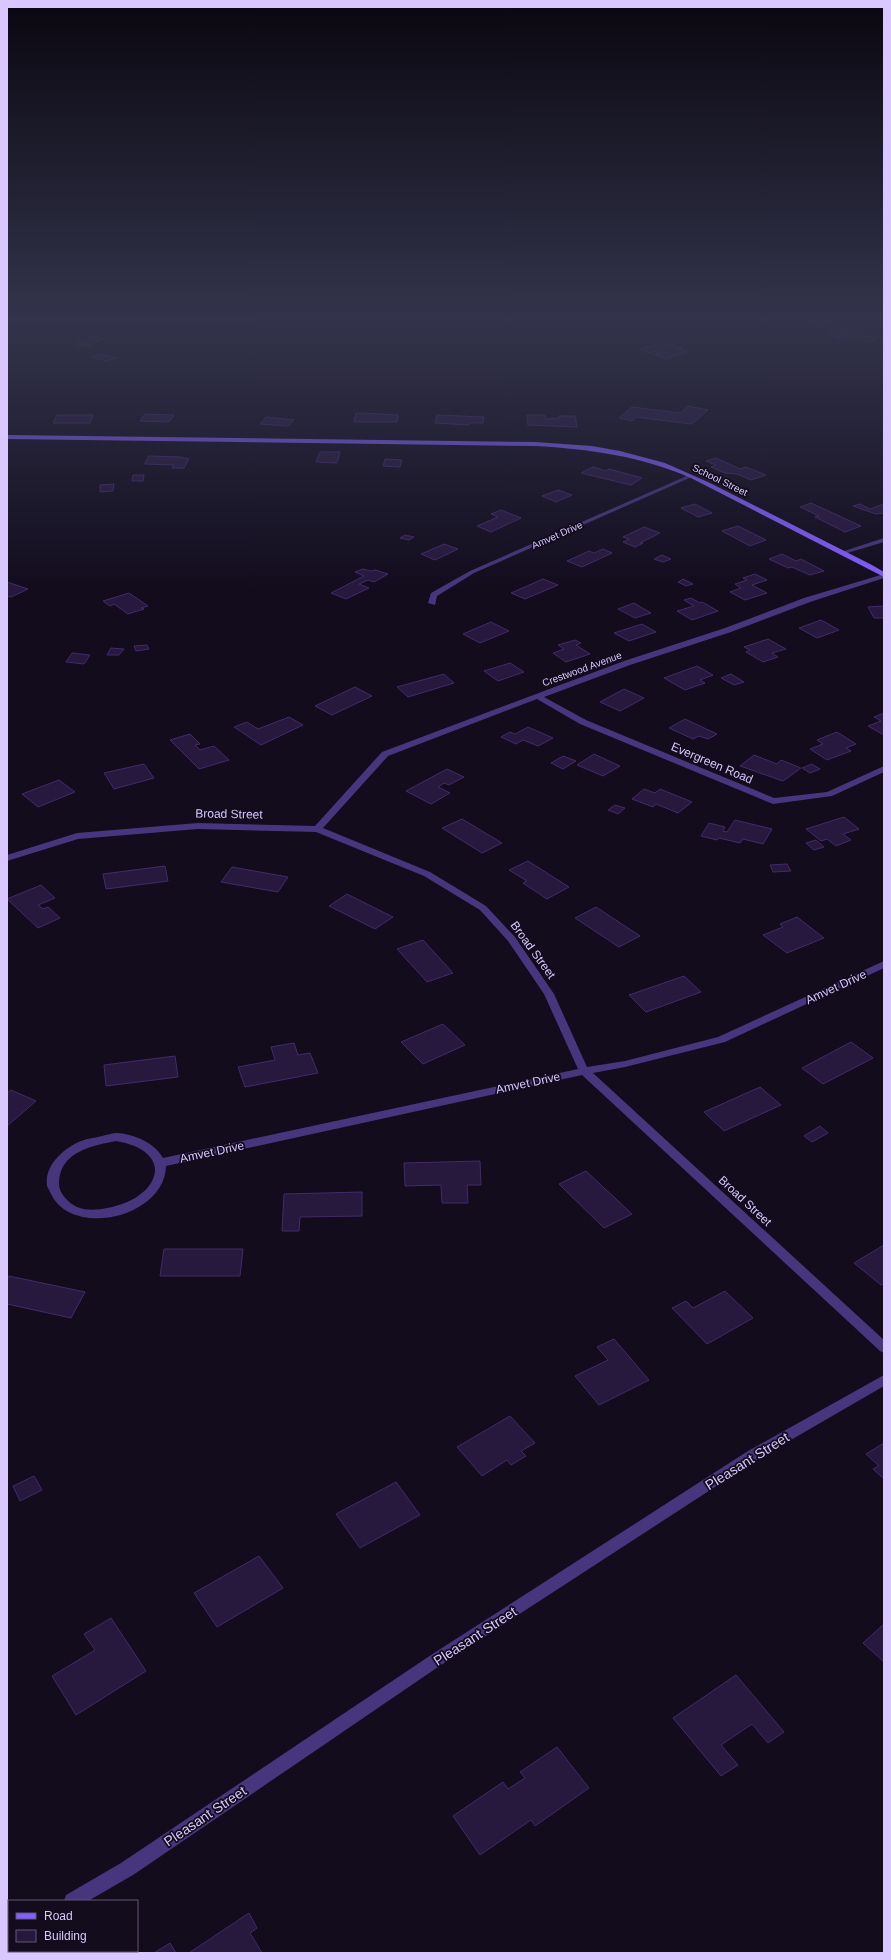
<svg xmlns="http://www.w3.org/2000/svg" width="891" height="1960" font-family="Arial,sans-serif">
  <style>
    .building { fill: #27183e; stroke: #432a6a }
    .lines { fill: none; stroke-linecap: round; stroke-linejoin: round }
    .street { fill: #47367d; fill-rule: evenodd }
    .secondary { fill: #835fff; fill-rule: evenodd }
    .labels { text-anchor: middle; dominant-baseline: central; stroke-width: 3.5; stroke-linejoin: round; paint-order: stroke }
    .far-street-label { font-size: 10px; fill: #d9c8ff; stroke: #120c1d }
    .street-label { font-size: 12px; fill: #d9c8ff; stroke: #120c1d }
    .near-street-label { font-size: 14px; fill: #d9c8ff; stroke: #120c1d }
  </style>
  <rect width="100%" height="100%" fill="#120c1d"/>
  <path class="building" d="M795,316H817L835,323L822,326Z
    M848,328L876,339L866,342L851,335L840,338L827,333Z
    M92,336L104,339L89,346L77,344Z
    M660,343L669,346L673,345L682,348L678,349L687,352L665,359L654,354L659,353L655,351L649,353L640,349Z
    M101,354L116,358L106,361L92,357Z
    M688,406L708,410L692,424L636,417L632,421L619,418L632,407L680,413Z
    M356,413L381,414L398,415L397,422H354Z
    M145,414L174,415L169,422L140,421Z
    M57,415H93L90,423H53Z
    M437,415L484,417L483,423H470L469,425L435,423Z
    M527,415H545L546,419L559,418V416H575L577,427L528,425Z
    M266,417L294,420L288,426L260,424Z
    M320,452H340L337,463L316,462Z
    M149,456L180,457L189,459L184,468H172L174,465L144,464Z
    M716,458L740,469L746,467L766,475L751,480L737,474L725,473L711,467L716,465L706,461Z
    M385,459L402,460L400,467L383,466Z
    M593,467L606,471L609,469L642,478L631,485L581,473Z
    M133,475H144L143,481H132Z
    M114,484L113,491L100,492V485Z
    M558,490L572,495L556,502L542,496Z
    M811,503L861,526L845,532L815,517L819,516L800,507Z
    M695,504L712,513L698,517L681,508Z
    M860,504L870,509L884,504V513L876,514L853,506Z
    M501,510L521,518L491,532L477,526L498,517L491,514Z
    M738,526L766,540L750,546L722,531Z
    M644,527L660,533L640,543H643L635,547L623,542L629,539L623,537Z
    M405,535L414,537L409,540L400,538Z
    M444,544L458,549L435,560L421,554Z
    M603,549L612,553L582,567L567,561L589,551L594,553Z
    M782,554L796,561L801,559L824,571L810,575L792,567L788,568L769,559Z
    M662,555L671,559L663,562L654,559Z
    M363,569L371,571L375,570L388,574L374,582L368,580L359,584L369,588L346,599L331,593L364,576L355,572Z
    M755,574L767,580L752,585L767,593L745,600L730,592L741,588L735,584L747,580L743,578Z
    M543,579L558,585L525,599L511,593Z
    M683,579L693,584L686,586L678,582Z
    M7,582L28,589L11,597L7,596Z
    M129,593L148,606L141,608L144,609L128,614L114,604L110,606L103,601Z
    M691,598L700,603L702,602L718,611L692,620L677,611L694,606L684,600Z
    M634,603L651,613L635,618L618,609Z
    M884,606V618H874L868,607Z
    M821,620L839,630L817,638L799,628Z
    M491,622L509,631L480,643L463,634Z
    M642,624L656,632L629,641L614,633Z
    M768,639L786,649L772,653L778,657L763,662L746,652L750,650L744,647Z
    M575,640L581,643L576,645L590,654L566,662L553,653L564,649L558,645Z
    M147,645L149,649L136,651L134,646Z
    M111,648L124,649L119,655H107Z
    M72,653L90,655L84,664L66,662Z
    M510,663L524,672L498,681L484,671Z
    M697,666L713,675L700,680L705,683L685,690L664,678Z
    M444,674L454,683L408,697L397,687Z
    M731,674L744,682L734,685L721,678Z
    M355,687L372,696L332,715L315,706Z
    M624,689L644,698L620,711L600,702Z
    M884,713V735L868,726L881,721L874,717Z
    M289,717L303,725L261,745L234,727L247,722L258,729Z
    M685,719L717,734L708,739L699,736L693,739L669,728Z
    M528,727L553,738L538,746L523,740L516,744L501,737L510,732L515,734Z
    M837,732L856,744L846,748L851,751L827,760L810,749L823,744L817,740Z
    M190,734L200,744L195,745L200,750L214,746L229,760L199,769L170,740Z
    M594,754L620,766L603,776L577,765Z
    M754,755L777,764L781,760L801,768L783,781L740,766Z
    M563,756L576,761L563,769L551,763Z
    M144,764L154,778L114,789L104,773Z
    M812,764L820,769L810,773L802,768Z
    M447,769L464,777L449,785L444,783L438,787L450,793L431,804L406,791Z
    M59,780L75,792L38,807L22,794Z
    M644,789L655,793L660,789L692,802L678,813L656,804L653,807L632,799Z
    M615,805L625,808L618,814L608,810Z
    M844,817L859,829L843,834L851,840L836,846L827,839L821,841L806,829Z
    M462,819L502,843L482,853L442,828Z
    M735,820L772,829L763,844L743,839L740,843L719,838L717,840L701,836L709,823L725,827L723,831L727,832Z
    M816,840L824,847L814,850L806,843Z
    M528,861L569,887L547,899L523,883L527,881L509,870Z
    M787,864L791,871L773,872L770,865Z
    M165,866L168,881L106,889L103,874Z
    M232,867L288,877L278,892L221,882Z
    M41,885L55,898L38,905L43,909L48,907L60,918L38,928L7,899Z
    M347,894L393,917L375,929L329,906Z
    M596,907L640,936L619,947L575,918Z
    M797,917L824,938L787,953L763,935L783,927L780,924Z
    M423,940L453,973L427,982L397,949Z
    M684,976L701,992L646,1012L629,995Z
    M443,1024L465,1045L423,1064L401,1042Z
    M851,1042L873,1058L823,1084L802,1068Z
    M294,1043L298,1055L310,1053L318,1073L245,1087L238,1067L275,1060L271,1047Z
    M175,1056L178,1077L106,1086L104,1065Z
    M760,1087L781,1105L724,1131L704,1112Z
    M11,1090L36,1101L7,1126V1093Z
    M820,1126L828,1133L812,1142L804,1136Z
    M480,1161L481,1185H467L468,1203H442L441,1185L405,1186L404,1163Z
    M586,1171L632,1214L604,1228L559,1184Z
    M362,1192V1216L300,1217L299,1231H282L284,1194Z
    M884,1245V1283L881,1285L854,1263Z
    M164,1249H243L240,1276H160Z
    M9,1276L85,1292L71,1318L7,1304V1280Z
    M725,1291L753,1318L707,1344L672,1308L686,1301L693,1308Z
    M614,1339L649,1380L599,1405L575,1376L608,1360L597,1347Z
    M510,1416L535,1443L521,1451L526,1456L511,1465L507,1460L482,1476L457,1447Z
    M884,1443V1479L873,1469L879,1466L866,1454Z
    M34,1476L42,1490L20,1501L13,1486Z
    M396,1482L420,1515L360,1548L336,1514Z
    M259,1556L283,1588L217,1627L194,1593Z
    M111,1618L146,1671L76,1715L52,1676L95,1650L84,1634Z
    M884,1624V1662L863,1643Z
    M736,1675L784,1732L768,1743L752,1724L721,1745L738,1765L721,1776L673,1718Z
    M557,1747L589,1788L535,1826L531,1820L480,1855L453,1816L503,1782L508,1789L525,1778L520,1772Z
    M249,1913L257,1928L250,1933L262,1953H189Z
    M170,1943L176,1953H154Z"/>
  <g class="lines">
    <path class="street" d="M689,475L694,476L474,573L437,596L435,605L428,603L431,593L470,571Z
      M884,538V542L844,554L841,552Z
      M884,574V578L810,602L731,632L630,665L544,697L586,720L774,798L827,792L884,766V772L832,796L773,804L580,724L537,699L388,756L323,828L430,872L486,906L515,937L554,994L587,1067L625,1061L718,1037L884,961V968L725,1042L625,1067L593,1073L884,1340V1353L880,1351L582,1075L166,1166C165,1217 73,1239 51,1194C50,1192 48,1188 47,1186C44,1165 64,1148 81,1141C88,1138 95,1138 102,1136C107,1135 112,1133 117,1133C134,1134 155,1143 163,1158L578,1069L544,994L508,941L480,910L424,876L316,832L198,829L78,839L7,861V855L77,833L198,823L315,826L382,752L624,661L725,628L804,598ZM116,1141C179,1152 158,1200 107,1208C98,1210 87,1211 77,1207C69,1203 59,1194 59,1184C59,1152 91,1146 116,1141Z
      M884,1375V1386L758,1459L441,1665L133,1875L88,1901H64L66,1895L121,1863L431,1655L748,1451Z
      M7,1935H9V1951H11L7,1952Z"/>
    <path class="secondary" d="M872,316L884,317V321L873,317Z
      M7,435L535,442L592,446L620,451L665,463L710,483L872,565L884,572V577L691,478C641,456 589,449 535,446L7,439Z"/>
  </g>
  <linearGradient id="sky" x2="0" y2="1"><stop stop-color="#0a0710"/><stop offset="0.54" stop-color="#33344c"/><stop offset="1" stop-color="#33344c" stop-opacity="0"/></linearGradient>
  <rect width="891" height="590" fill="url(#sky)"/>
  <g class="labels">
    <g class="far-street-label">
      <text transform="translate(720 480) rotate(26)">School Street</text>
      <text transform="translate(557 535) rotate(-24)">Amvet Drive</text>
      <text transform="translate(582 669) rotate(-20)">Crestwood Avenue</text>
    </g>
    <g class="street-label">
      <text transform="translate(712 763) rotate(23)">Evergreen Road</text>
      <text transform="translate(229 814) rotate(1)">Broad Street</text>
      <text transform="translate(533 950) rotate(54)">Broad Street</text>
      <text transform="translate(836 987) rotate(-25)">Amvet Drive</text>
      <text transform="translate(528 1083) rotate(-12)">Amvet Drive</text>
      <text transform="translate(212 1152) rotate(-12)">Amvet Drive</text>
      <text transform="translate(745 1201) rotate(43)">Broad Street</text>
    </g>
    <g class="near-street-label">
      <text transform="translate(747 1461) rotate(-32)">Pleasant Street</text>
      <text transform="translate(475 1636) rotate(-33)">Pleasant Street</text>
      <text transform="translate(205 1816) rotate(-34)">Pleasant Street</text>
    </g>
  </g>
  <rect width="891" height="1960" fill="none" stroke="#d9c8ff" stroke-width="16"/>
  <rect x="8" y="1900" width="130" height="52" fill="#120c1d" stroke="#625777"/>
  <rect x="16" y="1913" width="20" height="6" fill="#835fff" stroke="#625777"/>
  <text x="44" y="1920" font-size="12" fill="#d9c8ff">Road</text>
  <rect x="16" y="1930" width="20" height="12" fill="#27183e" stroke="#625777"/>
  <text x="44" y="1940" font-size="12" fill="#d9c8ff">Building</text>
</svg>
